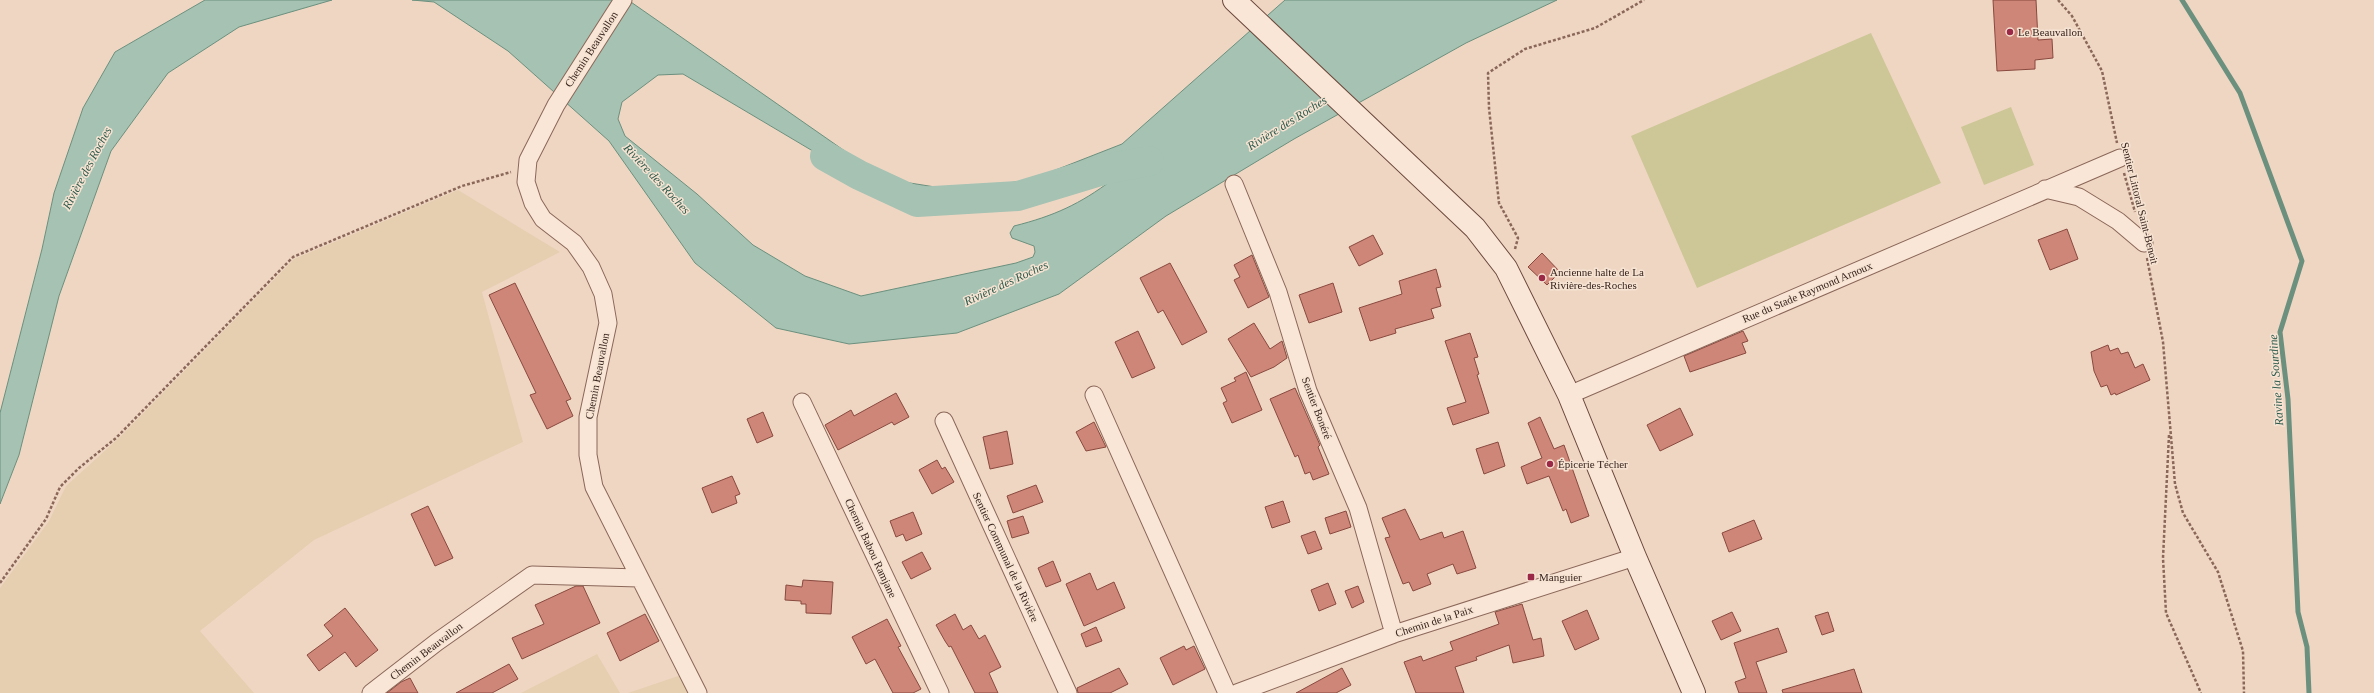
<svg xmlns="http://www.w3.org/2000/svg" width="2374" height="693" font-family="'Times New Roman',serif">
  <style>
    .farmland { fill: #e5cfb0 }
    .green { fill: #cdc696 }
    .water { fill: #a5c2b2; stroke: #6c907e; fill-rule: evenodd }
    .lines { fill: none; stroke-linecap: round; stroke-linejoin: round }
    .stream { stroke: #6c907e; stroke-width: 5 }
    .river { stroke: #a5c2b2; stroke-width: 30 }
    .building { fill: #ce8678; stroke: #89493e }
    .minor-casing { stroke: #8a6759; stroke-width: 19 }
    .secondary-casing { stroke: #6b483c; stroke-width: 24 }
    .path { stroke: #8a6759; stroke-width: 2.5; stroke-dasharray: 3 2; stroke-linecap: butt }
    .minor { stroke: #fae6d6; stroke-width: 17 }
    .secondary { stroke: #fae6d6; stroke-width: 22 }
    .poi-dot { fill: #9a2846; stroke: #f6e3d2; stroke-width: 1.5 }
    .labels { text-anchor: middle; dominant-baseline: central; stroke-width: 3; stroke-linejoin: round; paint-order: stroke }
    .poi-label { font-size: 11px; fill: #39241e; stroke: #f6e3d2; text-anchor: start }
    .street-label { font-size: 11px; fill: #39241e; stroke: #f6e3d2 }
    .water-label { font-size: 12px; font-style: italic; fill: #2c594b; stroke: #f6e3d2 }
  </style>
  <rect width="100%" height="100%" fill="#efd6c3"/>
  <path class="farmland" d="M458,190L560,252L482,292L523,442L314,540L200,631L254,693H0V588L49,521L66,486L120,437L294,259Z
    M597,654L620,693H521Z
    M687,673L697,693H628Z"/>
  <path class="green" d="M1871,33L1941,183L1697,288L1631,136Z
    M2011,107L2034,165L1984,185L1961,127Z"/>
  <path class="water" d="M205,0H332L239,27L168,73L111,151L59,296L19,455L0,504V413L42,249L54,193L83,108L115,52Z
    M412,0H628L885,179L954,190L1030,180L1122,144L1285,0H1557L1466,43L1294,139L1166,216L1059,294L957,333L849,344L776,328L695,263L609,141L508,51L434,2ZM683,74L833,163L917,202L979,203L1018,196L1102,167C1109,169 1111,172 1112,180C1080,204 1054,216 1014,226L1010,233L1012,238L1034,246L1035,252L1033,257L1016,263L861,296L805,276L753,245L697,194L625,136L618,119L622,102L658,75Z"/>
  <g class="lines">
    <path class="stream" d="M2182,0L2240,93L2302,261L2280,332L2288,399L2298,612L2307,647L2309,693"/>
    <path class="river" d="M825,156L859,175L917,202L1018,196L1107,169L1149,161"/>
  </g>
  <path class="building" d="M1993,0H2036L2038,40L2052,39L2053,58L2035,60V69L1997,71Z
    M2067,229L2078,259L2050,270L2038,240Z
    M1373,235L1383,254L1359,266L1349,247Z
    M1542,253L1560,272L1547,285L1528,267Z
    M1252,255L1269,297L1248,308L1234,280L1240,277L1234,265Z
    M1170,263L1207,332L1182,345L1163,310L1158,313L1140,278Z
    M1436,269L1441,287L1436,288L1441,306L1431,309L1434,318L1395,329L1396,333L1370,341L1359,308L1402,294L1399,281Z
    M515,283L571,399L566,401L573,416L547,429L530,395L536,393L489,295Z
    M1333,283L1342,312L1309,323L1299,295Z
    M1254,323L1270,349L1282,341L1287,358L1274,367L1251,377L1228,339Z
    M1138,331L1155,368L1132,378L1115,342Z
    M1743,331L1748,341L1742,343L1746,353L1690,372L1684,356Z
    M1470,333L1478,357L1474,358L1479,374L1477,375L1489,413L1453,425L1447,408L1466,402L1445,341Z
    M2108,345L2110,351L2118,348L2121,354L2128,352L2135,368L2143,364L2150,380L2116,395L2115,393L2111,395L2107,385L2101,387L2094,371L2091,352Z
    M1246,372L1262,410L1232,423L1223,403L1227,401L1221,388L1236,381L1234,378Z
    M1295,388L1320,445L1318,447L1329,474L1313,480L1310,472L1305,474L1298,455L1295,457L1270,399Z
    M896,393L909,417L894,425L892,422L838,450L825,425L851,410L854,416Z
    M1680,408L1693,435L1660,451L1647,425Z
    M763,412L773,436L757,443L747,419Z
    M1540,417L1554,449L1564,445L1589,516L1571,523L1566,509L1563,511L1549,476L1527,484L1521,467L1542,458L1528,423Z
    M1094,422L1106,447L1086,451L1076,432Z
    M1007,431L1013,464L990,469L983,437Z
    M1498,442L1505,466L1484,474L1476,449Z
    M937,460L942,469L945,467L954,482L932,494L919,470Z
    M732,476L740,494L735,496L737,503L712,513L702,488Z
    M1036,485L1043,502L1013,513L1007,496Z
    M1283,501L1290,522L1272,528L1265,507Z
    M428,506L453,558L435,566L411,514Z
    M1405,509L1420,540L1442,532L1444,538L1463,531L1476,568L1457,574L1453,564L1427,574L1431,584L1413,591L1409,582L1403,584L1385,538L1390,537L1382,518Z
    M1346,511L1351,527L1330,534L1325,518Z
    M913,512L922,534L906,541L903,534L896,537L890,521Z
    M1023,516L1029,533L1012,538L1007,521Z
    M1754,520L1762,539L1729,552L1722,533Z
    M1315,531L1322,549L1308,554L1301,536Z
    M922,552L931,569L911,579L902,562Z
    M1053,561L1061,581L1046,587L1038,568Z
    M1090,573L1097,590L1114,582L1125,608L1084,626L1066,584Z
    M803,580L833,582L831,614L806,613V604H801V601L785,600L786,585L802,587Z
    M1328,583L1336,604L1319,611L1311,590Z
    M576,586H583L600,623L522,659L512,638L544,624L535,605Z
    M1358,586L1364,602L1352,608L1345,591Z
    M1522,604L1533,640L1541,638L1544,656L1513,663L1509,645L1476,657L1477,660L1455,667L1464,693H1416L1404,662L1421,656L1423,661L1453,650L1450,642L1499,624L1495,612Z
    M345,608L378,650L356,667L345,652L319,671L307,655L333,636L324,625Z
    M1587,610L1599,639L1575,650L1562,621Z
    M1732,612L1741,631L1721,640L1712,621Z
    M1828,612L1834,631L1822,635L1815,616Z
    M645,614L659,641L620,661L607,633Z
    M955,614L963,630L971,625L979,639L985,635L1001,667L989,673L998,693H975L951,646L949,647L945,641L936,625Z
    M887,619L901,646L898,647L921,689L913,693H893L875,659L866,664L852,637Z
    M1096,627L1102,641L1086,647L1081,634Z
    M1778,628L1787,652L1756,662L1767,693H1739L1735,682L1746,678L1734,643Z
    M1184,646L1186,650L1194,646L1205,669L1173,685L1160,658Z
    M509,664L518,679L492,693H456Z
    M1119,668L1128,684L1110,693H1078L1077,688Z
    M1342,668L1351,685L1336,693H1296Z
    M1854,669L1862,693H1783L1782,690Z
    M410,678L418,693H387L401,682Z"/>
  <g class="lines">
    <defs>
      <path id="minor" d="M623,0L556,105L528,160L526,182L533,203L543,219L574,243L591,267L603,294L608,323L588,417V455L594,487L698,693
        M1234,184L1278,292L1308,391L1358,508L1394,634
        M2045,189L2079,197L2118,221L2144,243
        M1094,395L1227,693
        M1569,395L2120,158
        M802,402L940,693
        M944,421L1068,693
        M371,693L437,642L532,575L639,578
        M1237,693L1394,634L1635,557"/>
      <path id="secondary" d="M1234,0L1475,228L1506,268L1569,395L1635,557L1694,693"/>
    </defs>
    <use href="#minor" class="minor-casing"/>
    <use href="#secondary" class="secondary-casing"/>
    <path class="path" d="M2058,0L2072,16L2102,71L2117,143
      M2124,173L2135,212
      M1515,249L1518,238L1499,203L1489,108L1488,73L1525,49L1595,28L1644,0
      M2147,258L2163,342L2175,484L2183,513L2218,572L2243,651L2244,693
      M2169,435L2163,558L2166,613L2201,693
      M0,583L46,519L60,487L79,468L116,438L293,257L462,186L511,172"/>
    <use href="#minor" class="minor"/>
    <use href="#secondary" class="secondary"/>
  </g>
  <g class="poi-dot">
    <circle cx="2010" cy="32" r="4"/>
    <circle cx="1542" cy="278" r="4"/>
    <circle cx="1550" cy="464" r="4"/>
    <rect x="1527" y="573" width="8" height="8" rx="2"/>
  </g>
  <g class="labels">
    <g class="poi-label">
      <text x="2018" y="32">Le Beauvallon</text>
      <text x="1550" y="272">Ancienne halte de La<tspan x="1550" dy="13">Rivière-des-Roches</tspan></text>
      <text x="1558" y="464">Épicerie Técher</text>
      <text x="1539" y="577">Manguier</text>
    </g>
    <g class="street-label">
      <text transform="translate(591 49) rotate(-57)">Chemin Beauvallon</text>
      <text transform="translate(2140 203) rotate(76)">Sentier Littoral Saint-Benoit</text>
      <text transform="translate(1807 292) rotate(-23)">Rue du Stade Raymond Arnoux</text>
      <text transform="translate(597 376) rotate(-79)">Chemin Beauvallon</text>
      <text transform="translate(1317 408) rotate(69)">Sentier Bonéré</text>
      <text transform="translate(871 548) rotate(65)">Chemin Babou Ramjane</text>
      <text transform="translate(1006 557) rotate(65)">Sentier Communal de la Rivière</text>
      <text transform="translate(1434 621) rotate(-18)">Chemin de la Paix</text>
      <text transform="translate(426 651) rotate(-37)">Chemin Beauvallon</text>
    </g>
    <g class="water-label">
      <text transform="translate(1287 123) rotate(-32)">Rivière des Roches</text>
      <text transform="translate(87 168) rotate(-62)">Rivière des Roches</text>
      <text transform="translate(657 179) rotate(47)">Rivière des Roches</text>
      <text transform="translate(1006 283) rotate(-25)">Rivière des Roches</text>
      <text transform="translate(2276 380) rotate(-94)">Ravine la Sourdine</text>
    </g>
  </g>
</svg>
